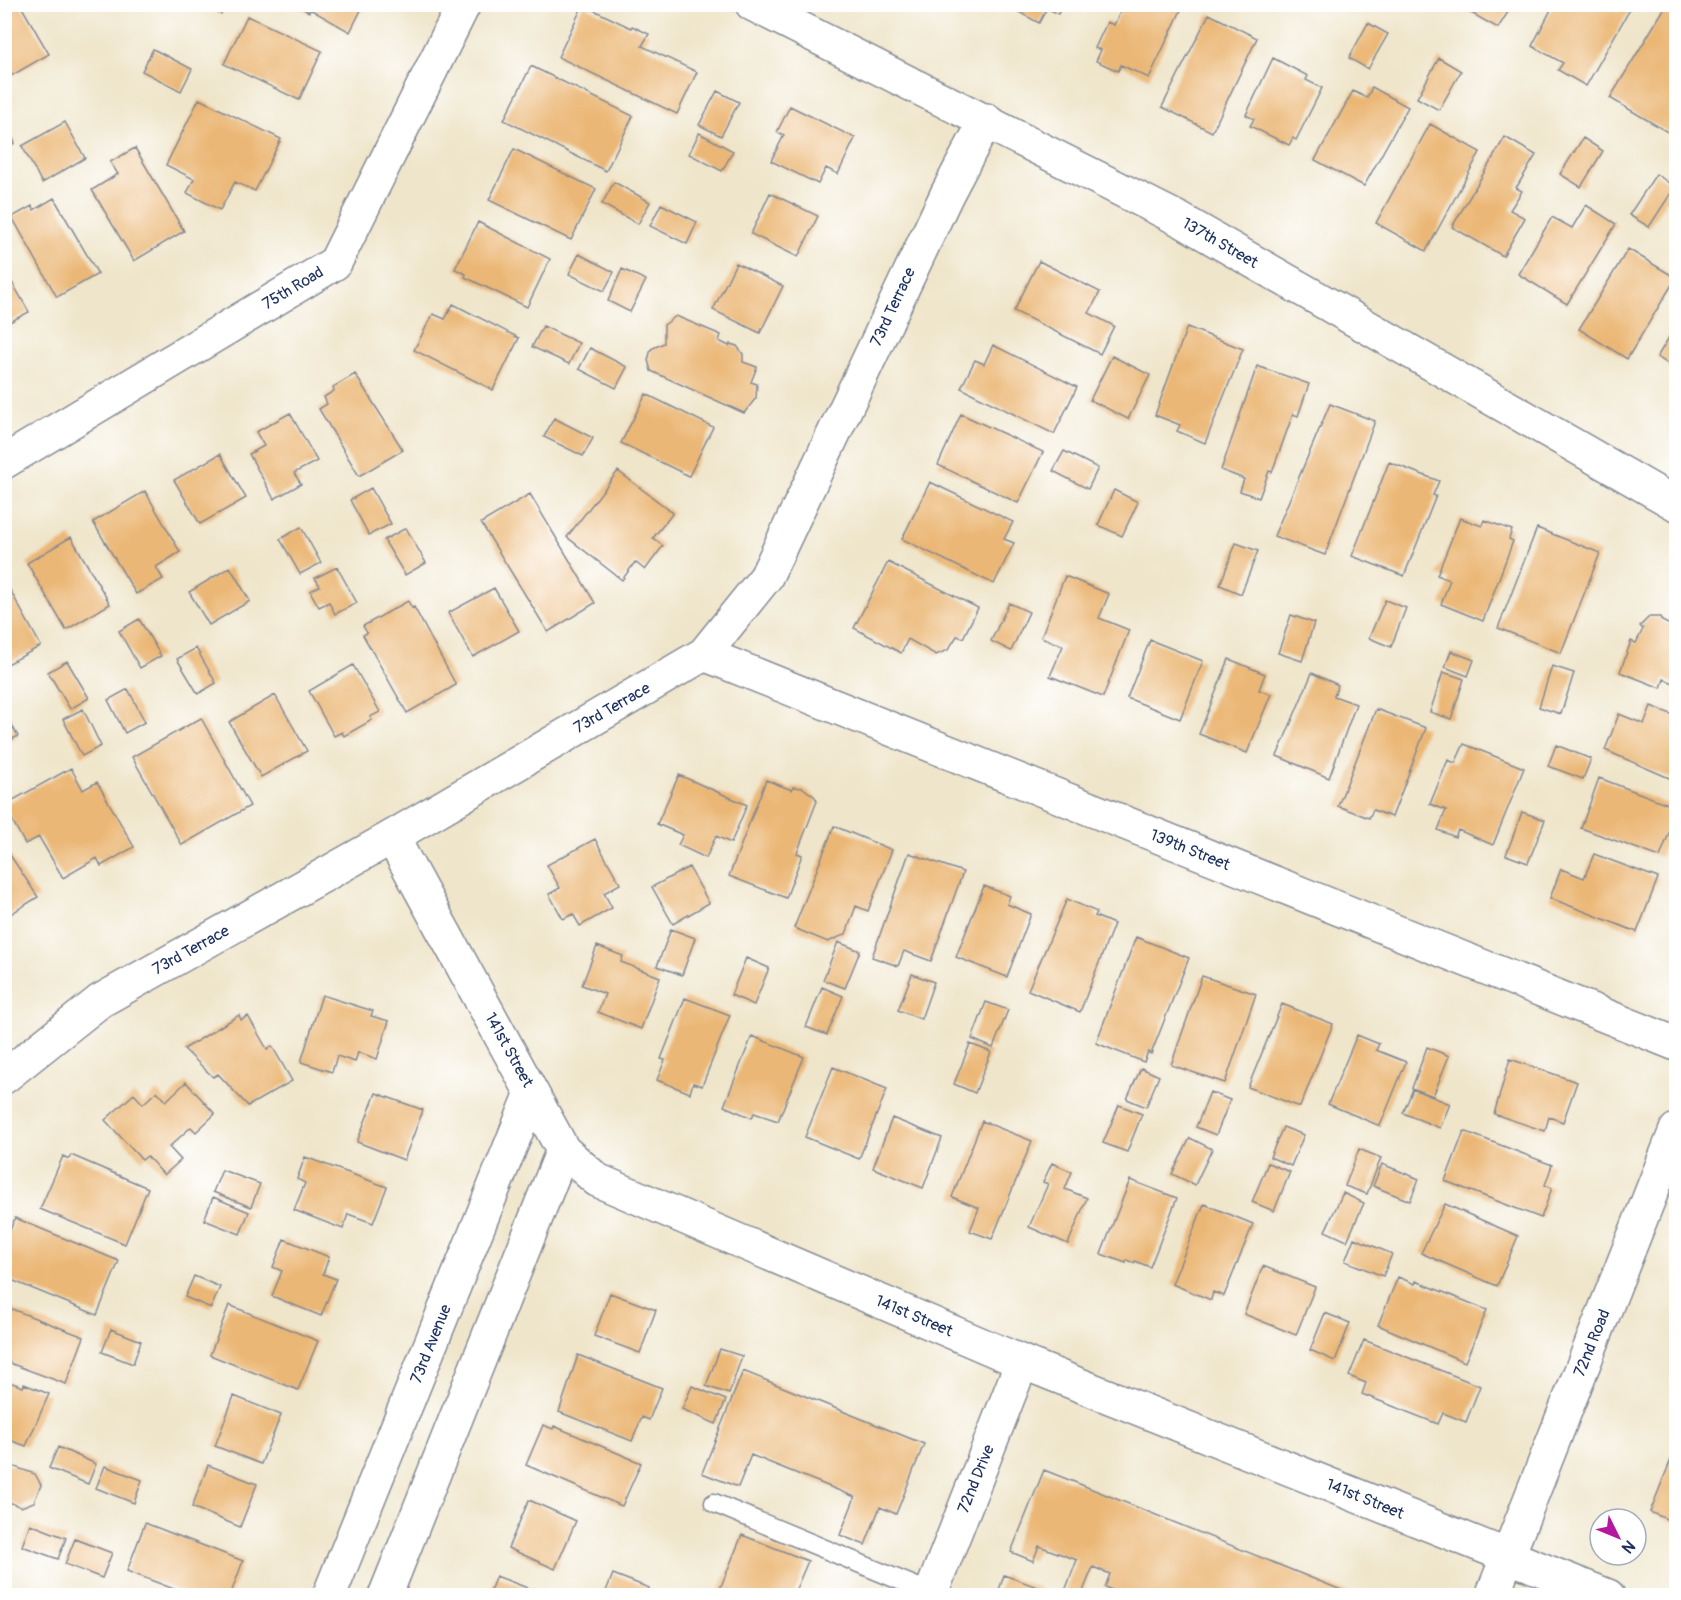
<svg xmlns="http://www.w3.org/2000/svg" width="1681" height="1600" font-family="Pangolin,sans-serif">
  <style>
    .building { fill: #ebb776 }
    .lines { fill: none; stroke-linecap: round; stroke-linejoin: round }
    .lane-casing { stroke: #858a94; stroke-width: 21 }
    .street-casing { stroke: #858a94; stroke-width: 36 }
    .secondary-casing { stroke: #858a94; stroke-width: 36 }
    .lane { stroke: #fff; stroke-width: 18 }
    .street { stroke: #fff; stroke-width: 33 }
    .secondary { stroke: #fff; stroke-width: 33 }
    .labels { text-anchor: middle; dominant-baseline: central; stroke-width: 4.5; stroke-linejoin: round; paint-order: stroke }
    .street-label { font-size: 16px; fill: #1b2f5e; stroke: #fff }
  </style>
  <rect width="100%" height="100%" fill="#fff"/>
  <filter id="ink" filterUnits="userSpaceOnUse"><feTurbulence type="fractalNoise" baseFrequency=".0167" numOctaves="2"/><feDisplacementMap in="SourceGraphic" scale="12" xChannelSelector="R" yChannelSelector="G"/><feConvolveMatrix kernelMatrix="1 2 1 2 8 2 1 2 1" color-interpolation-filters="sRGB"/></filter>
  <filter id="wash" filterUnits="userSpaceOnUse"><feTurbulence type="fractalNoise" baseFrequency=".008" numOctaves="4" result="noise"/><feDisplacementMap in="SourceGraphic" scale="24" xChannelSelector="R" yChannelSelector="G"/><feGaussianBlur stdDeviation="1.35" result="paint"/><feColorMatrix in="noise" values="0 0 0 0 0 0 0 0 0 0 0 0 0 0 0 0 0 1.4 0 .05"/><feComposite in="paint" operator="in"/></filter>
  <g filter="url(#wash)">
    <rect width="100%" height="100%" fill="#efe5ca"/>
    <g id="blocks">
      <path class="building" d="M4,4H20L49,54L4,80Z
        M199,4H224L221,14Z
        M293,4H364L350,32L310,9L309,12Z
        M1004,4H1063L1058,14L1047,8L1039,23Z
        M1124,4H1184L1149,78L1121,65L1118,71L1096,61L1101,50L1095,48L1107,22L1114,25Z
        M1455,4H1513L1498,28Z
        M1554,4H1633L1586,86L1558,70L1563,63L1532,46Z
        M1667,4H1676V121L1669,133L1610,98Z
        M583,5L631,28L632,26L649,34L642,46L697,72L677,114L558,57Z
        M1209,14L1257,38L1212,132L1162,107Z
        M247,16L322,51L299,100L224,64Z
        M1368,23L1388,34L1368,69L1349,58Z
        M153,49L192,69L181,91L142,71Z
        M1273,58L1308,76L1306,80L1322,88L1296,140L1293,138L1289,145L1250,126L1254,119L1246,115Z
        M1439,58L1461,71L1439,110L1417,98Z
        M531,66L633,116L606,171L504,120Z
        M1372,87L1408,107L1364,186L1315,160L1353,91L1367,98Z
        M717,91L739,102L721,136L699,125Z
        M199,99L281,139L255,191L235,182L220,210L187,193L194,179L166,165Z
        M790,106L855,138L838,174L826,168L818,184L771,161L784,135L777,132Z
        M65,122L85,158L42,183L22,146Z
        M5,124L15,143L5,149Z
        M1430,124L1480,152L1426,251L1376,223Z
        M699,133L733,151L722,171L689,154Z
        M1505,137L1536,155L1516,188L1522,191L1510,210L1525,218L1503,256L1452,227Z
        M1583,138L1603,151L1581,187L1560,174Z
        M135,148L184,231L134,261L92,190L118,174L110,162Z
        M514,149L596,189L571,240L489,200Z
        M1656,174L1675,187L1649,227L1629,215Z
        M614,182L650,202L638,224L602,204Z
        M770,193L818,216L798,257L751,234Z
        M54,198L98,274L57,297L12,217L32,206L34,210Z
        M661,204L697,222L687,244L650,226Z
        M1586,205L1616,224L1567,304L1518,274L1552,217L1572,228Z
        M478,222L550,259L527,307L465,277L466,274L455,269Z
        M1628,249L1676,278L1627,359L1579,329Z
        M579,254L614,272L604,291L569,274Z
        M1039,261L1100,292L1089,313L1114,326L1100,354L1014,311Z
        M736,263L783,286L760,333L713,310Z
        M4,268L29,312L4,325Z
        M622,269L646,280L630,312L608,301Z
        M453,304L519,338L493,390L414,350L433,314L445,319Z
        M676,316L721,335L719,341L729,346L730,344L737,346L743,354V362L757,367L751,382L757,384L756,398L744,413L651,371L648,360L651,349L664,343V325Z
        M543,326L579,343L569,364L532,347Z
        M1676,326V369L1657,357Z
        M1187,327L1243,349L1205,443L1177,431L1180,425L1155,415Z
        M993,345L1077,387L1054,434L961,388L975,360L984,364Z
        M590,348L627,367L616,388L579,369Z
        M1112,356L1150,375L1128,419L1090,400Z
        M1257,366L1309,384L1298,416L1293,414L1272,472L1269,471L1259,498L1240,491L1244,479L1221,470Z
        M355,374L403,450L359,476L319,409L327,404L324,397L334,391L333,387Z
        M646,394L713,427L689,476L621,443Z
        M1330,404L1375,421L1325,555L1274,536Z
        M290,413L317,461L294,473L301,484L274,499L249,454L264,446L256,432Z
        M961,414L1043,452L1018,503L938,465Z
        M554,418L593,438L583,456L544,437Z
        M1064,451L1098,468L1088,489L1053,471Z
        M220,454L246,498L200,524L174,480Z
        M1389,462L1439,481L1433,495L1436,496L1404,576L1352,556Z
        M618,471L673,513L653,538L663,546L645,570L635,562L622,580L567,537Z
        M930,482L1013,522L1004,539L1014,543L994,584L902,539Z
        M371,488L391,524L369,535L350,500Z
        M1114,490L1138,502L1122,536L1098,525Z
        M145,491L180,552L156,567L163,579L136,594L93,522Z
        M530,494L595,603L548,632L481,523Z
        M1460,518L1482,526L1484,520L1512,530L1509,539L1513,541L1483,621L1441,604L1450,580L1437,575Z
        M301,527L321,563L300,574L280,539Z
        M406,528L426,563L405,575L384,540Z
        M1537,528L1600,553L1561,653L1498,628Z
        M71,537L110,604L66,630L27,563Z
        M1236,543L1258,551L1241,594L1220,585Z
        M888,562L978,608L963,638L957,636L948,650L936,655L908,639L901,653L854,628Z
        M230,567L250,601L209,625L189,592Z
        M337,567L357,603L335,614L329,602L319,607L310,591L320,586L315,578Z
        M1065,576L1109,594L1099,618L1129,630L1103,697L1050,676L1063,646L1041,637Z
        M4,579L41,646L4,666Z
        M494,588L519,631L473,657L448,613Z
        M1385,600L1406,608L1391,647L1369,638Z
        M408,601L412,608L414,607L456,685L407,713L363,635L367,633L363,626Z
        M1009,603L1029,612L1011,651L991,641Z
        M1291,615L1314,623L1302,661L1278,653Z
        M1649,617H1660L1662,621L1676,628V684L1664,679L1661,688L1620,672L1631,641L1636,643L1643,629L1640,626Z
        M139,619L161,656L140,668L119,631Z
        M1150,640L1203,661L1180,719L1127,698Z
        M196,648L216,683L198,694L177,659Z
        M1451,651L1474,660L1468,676L1445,667Z
        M1229,659L1265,674L1259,690L1271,694L1247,753L1199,734Z
        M67,661L89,698L70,709L48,672Z
        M353,665L380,712L370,717L372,720L344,736L342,732L334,736L309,691Z
        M1552,666L1574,673L1561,714L1539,707Z
        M1443,672L1464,679L1451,719L1430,712Z
        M1312,673L1338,685L1334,696L1356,704L1329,778L1277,756Z
        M128,689L145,722L125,733L108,700Z
        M275,695L307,751L261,777L229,722Z
        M1651,706L1676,716V781L1605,750L1619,714L1644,724Z
        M83,709L101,746L82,756L63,719Z
        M1376,709L1426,728L1392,817L1373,810L1369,818L1338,806Z
        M4,712L18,736L4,744Z
        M201,718L250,806L182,845L132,757Z
        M1464,744L1524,768L1493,845L1458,830L1455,837L1438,830L1446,810L1430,804L1448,760L1455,763Z
        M1556,745L1591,759L1583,779L1548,766Z
        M71,768L83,790L97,782L134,847L101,866L97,858L63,878L39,837L25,844L4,805Z
        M679,775L747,805L731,843L716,836L706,858L678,845L683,835L657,824Z
        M1599,778L1676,807V830L1671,828L1660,857L1581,828Z
        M766,780L792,790L793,787L803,788L815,797L817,801L797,853L802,855L786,898L729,876Z
        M1522,812L1545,820L1528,863L1506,855Z
        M834,826L892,850L868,911L856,906L846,934L828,942L794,928Z
        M595,839L620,884L604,893L612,908L580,926L573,914L563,919L549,894L560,888L547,865Z
        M4,846L38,897L6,917L4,916Z
        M909,853L963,872L931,961L904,951L898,966L872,957Z
        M1594,854L1658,878L1637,932L1550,898L1561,869L1584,878Z
        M689,867L709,903L673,924L652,887Z
        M984,886L1010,896L1007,904L1031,914L1007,977L956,957Z
        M1067,899L1097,912L1095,916L1114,924L1080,1012L1028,990Z
        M671,929L695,938L682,975L657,966Z
        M1136,937L1189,958L1151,1054L1148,1052L1144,1062L1096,1043Z
        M838,942L860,951L845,988L823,980Z
        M597,946L623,956L621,962L660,977L641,1029L598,1012L605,994L582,985Z
        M746,958L769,968L754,1005L731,995Z
        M912,974L934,982L921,1019L898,1010Z
        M1202,976L1256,994L1225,1083L1171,1065Z
        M822,987L843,996L827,1035L806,1027Z
        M322,995L373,1011L371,1016L389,1021L377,1059L358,1052L355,1062L337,1056L332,1072L301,1062Z
        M685,998L730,1015L702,1086L693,1083L690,1093L657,1080L665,1060L661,1059Z
        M986,1002L1008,1010L993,1048L972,1039Z
        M1282,1004L1333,1024L1300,1107L1248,1087Z
        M239,1015L241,1020L248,1016L267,1049L272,1046L292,1081L248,1106L218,1074L213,1077L184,1049Z
        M1357,1035L1379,1044L1376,1050L1406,1062L1380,1126L1328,1104Z
        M752,1036L804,1057L778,1121L754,1113L752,1118L724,1106Z
        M970,1044L991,1052L975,1093L954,1084Z
        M1427,1047L1449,1056L1433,1096L1412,1088Z
        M1510,1059L1577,1082L1563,1122L1549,1117L1545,1131L1494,1114Z
        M833,1067L887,1089L859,1159L805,1137Z
        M1141,1068L1159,1076L1146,1107L1127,1099Z
        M186,1082L215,1114L196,1132L191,1127L169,1147L181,1160L164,1175L147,1156L142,1160L105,1120L134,1094L143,1104L157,1091L166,1101Z
        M1413,1089L1450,1104L1440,1128L1403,1113Z
        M1210,1092L1230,1100L1216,1135L1196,1127Z
        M376,1093L423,1110L404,1160L357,1142Z
        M1119,1105L1142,1114L1127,1152L1103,1143Z
        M892,1118L942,1138L923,1188L873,1168Z
        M982,1121L1032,1141L992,1239L970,1231L979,1208L952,1197Z
        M1283,1127L1304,1135L1291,1166L1270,1157Z
        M1464,1131L1552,1165L1545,1185L1552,1188L1541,1218L1445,1181Z
        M1190,1138L1212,1149L1195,1185L1172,1174Z
        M1359,1149L1381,1158L1367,1194L1345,1186Z
        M71,1155L148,1188L125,1244L40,1209L63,1156L69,1159Z
        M305,1157L387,1187L373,1223L348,1214L343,1229L294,1210L305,1183L297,1179Z
        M1052,1163L1072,1172L1065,1189L1087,1198L1068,1244L1029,1227L1048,1184L1043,1182Z
        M1268,1163L1290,1172L1274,1211L1252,1202Z
        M1382,1164L1419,1179L1410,1201L1373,1186Z
        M222,1170L260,1184L251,1207L213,1192Z
        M1130,1180L1177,1198L1150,1267L1135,1261L1134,1263L1127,1260L1126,1263L1101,1254Z
        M1343,1193L1364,1203L1347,1241L1325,1231Z
        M213,1197L249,1212L240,1234L204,1220Z
        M1204,1204L1253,1224L1224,1296L1213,1292L1211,1300L1172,1284Z
        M1445,1204L1518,1236L1497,1286L1421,1253Z
        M15,1218L119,1261L97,1315L4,1277V1245Z
        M1354,1238L1392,1254L1383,1276L1345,1261Z
        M284,1239L329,1257L323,1274L336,1279L321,1316L272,1296L282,1271L273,1267Z
        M1263,1266L1315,1287L1296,1335L1244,1314Z
        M194,1276L220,1287L211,1308L185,1297Z
        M1398,1277L1415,1284L1416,1281L1487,1310L1465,1362L1378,1325Z
        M610,1293L656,1310L640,1353L594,1336Z
        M229,1305L318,1341L298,1390L210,1355Z
        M4,1306L84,1337L66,1384L4,1361Z
        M1325,1313L1350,1323L1335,1361L1310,1350Z
        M111,1329L141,1341L133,1364L102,1352Z
        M1364,1340L1480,1386L1466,1422L1443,1413L1438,1424L1362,1394L1366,1383L1349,1376Z
        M720,1349L742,1356L729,1394L706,1386Z
        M578,1355L662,1388L649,1420L642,1417L632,1441L559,1412Z
        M743,1371L924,1444L896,1514L880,1507L865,1545L840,1535L855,1497L751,1455L738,1487L702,1473Z
        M4,1380L23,1387L24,1384L49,1394L26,1446L4,1438Z
        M692,1386L726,1400L716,1424L682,1409Z
        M234,1396L281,1415L261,1464L215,1446Z
        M543,1425L553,1429L554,1426L641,1463L622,1506L526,1465Z
        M58,1447L96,1464L88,1484L49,1468Z
        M1672,1457L1676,1459V1523L1650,1512Z
        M4,1463L35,1474L41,1485L34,1502L21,1507L9,1502L5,1513Z
        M208,1465L257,1484L240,1527L192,1507Z
        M105,1466L142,1480L134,1503L96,1488Z
        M1044,1470L1082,1485L1356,1596H1126L1105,1587L1110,1574L1093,1567L1081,1596H1063L1077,1560L1039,1546L1033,1561L1011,1552Z
        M529,1500L576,1521L555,1569L508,1548Z
        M145,1523L243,1561L230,1596H192L127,1571Z
        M30,1524L66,1538L58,1559L22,1546Z
        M742,1535L808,1561L793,1596H717Z
        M75,1539L112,1553L102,1578L65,1564Z
        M613,1574L649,1588L646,1596H604Z
        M1004,1575L1040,1588L1037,1596H997Z
        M496,1576L546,1595V1596H488Z"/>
    </g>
  </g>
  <g filter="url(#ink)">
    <use href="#blocks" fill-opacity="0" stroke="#858a94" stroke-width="1.5"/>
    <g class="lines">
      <defs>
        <path id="lane" d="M714,1503L938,1596"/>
        <path id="street" d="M752,4L1181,220L1676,504
          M4,462L335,263L464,4
          M704,654L1676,1044
          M4,1077L100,1001L392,837L704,654L766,577L947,194L986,120
          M930,1596L1022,1362
          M1492,1596L1676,1130"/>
        <path id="secondary" d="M392,837L563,1150L597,1180L1022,1362L1608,1596
          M329,1596L532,1093
          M385,1596L563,1150"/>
      </defs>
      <use href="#lane" class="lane-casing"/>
      <use href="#street" class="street-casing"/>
      <use href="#secondary" class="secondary-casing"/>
      <use href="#lane" class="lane"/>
      <use href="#street" class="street"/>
      <use href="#secondary" class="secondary"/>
    </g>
  </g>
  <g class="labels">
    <g class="street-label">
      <text transform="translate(1220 243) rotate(30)">137th Street</text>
      <text transform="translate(293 288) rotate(-31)">75th Road</text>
      <text transform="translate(893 307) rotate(-65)">73rd Terrace</text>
      <text transform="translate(612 708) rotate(-30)">73rd Terrace</text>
      <text transform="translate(1190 850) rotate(22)">139th Street</text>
      <text transform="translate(191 950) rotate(-29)">73rd Terrace</text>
      <text transform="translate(509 1050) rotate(61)">141st Street</text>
      <text transform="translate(914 1316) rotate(23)">141st Street</text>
      <text transform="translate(1592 1343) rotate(-68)">72nd Road</text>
      <text transform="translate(431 1344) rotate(-68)">73rd Avenue</text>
      <text transform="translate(976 1479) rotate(-68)">72nd Drive</text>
      <text transform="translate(1365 1499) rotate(22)">141st Street</text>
    </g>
  </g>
  <rect width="1681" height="1600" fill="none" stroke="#fff" stroke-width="24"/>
  <g transform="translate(1618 1537) rotate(133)"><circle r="28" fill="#ffffff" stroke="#a4acbf" stroke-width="1.5"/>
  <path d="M0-4.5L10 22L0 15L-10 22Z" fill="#b5179e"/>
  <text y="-9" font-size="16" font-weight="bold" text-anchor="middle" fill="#1b2f5e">N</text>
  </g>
</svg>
